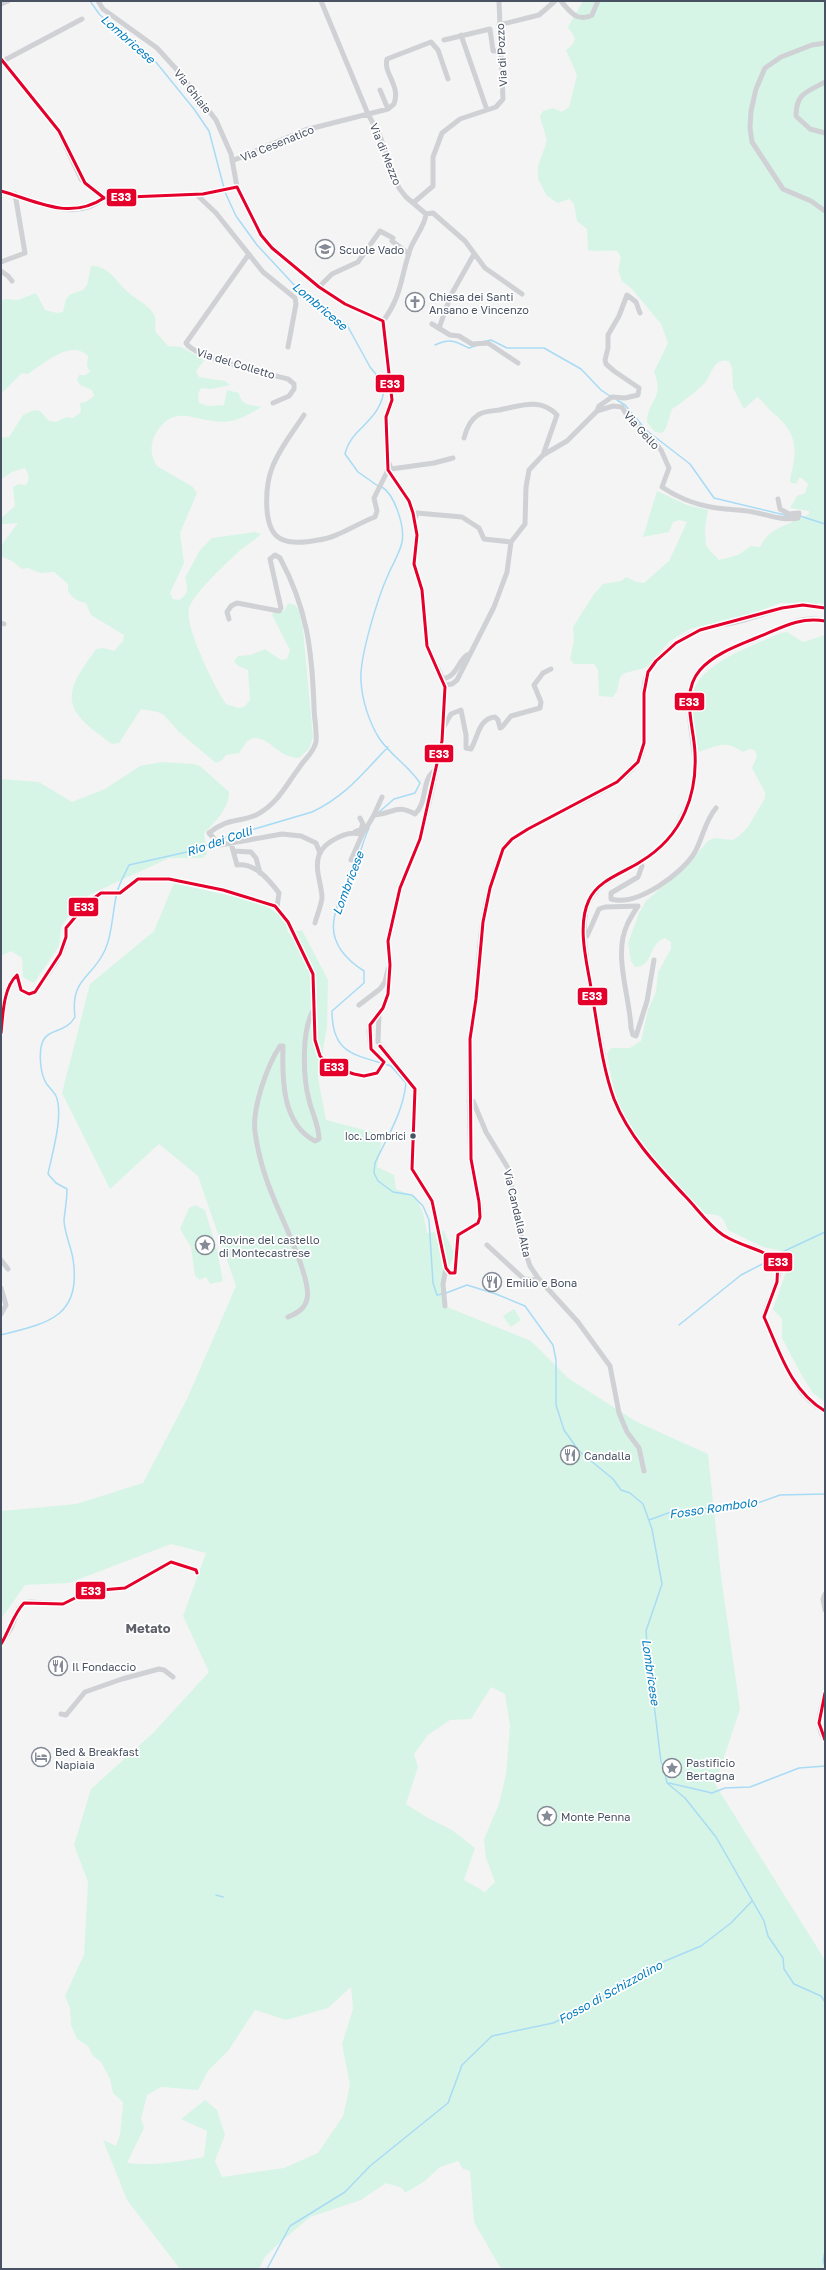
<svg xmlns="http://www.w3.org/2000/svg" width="826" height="2270" font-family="'Golos Text',sans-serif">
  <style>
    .green { fill: #d7f5e6; fill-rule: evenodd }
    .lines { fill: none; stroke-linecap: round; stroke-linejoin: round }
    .stream { stroke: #a8dbf5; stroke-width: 1.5 }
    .minor { stroke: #cfd1d5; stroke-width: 5 }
    .bus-1-casing { stroke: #fff; stroke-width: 6 }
    .bus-1 { stroke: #e4002b; stroke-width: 3 }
    .bus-dot { fill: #485263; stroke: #fff; stroke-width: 1.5 }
    .labels { text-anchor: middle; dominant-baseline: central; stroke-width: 3.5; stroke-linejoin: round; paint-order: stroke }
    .bus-label { font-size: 10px; fill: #485263; stroke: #fff; text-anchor: end }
    .street-label { font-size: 11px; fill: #485263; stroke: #fff }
    .poi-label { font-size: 11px; fill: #485263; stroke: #fff; text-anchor: start }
    .water-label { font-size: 12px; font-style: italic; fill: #007cbe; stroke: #fff }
    .quarter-label { font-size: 13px; font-weight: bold; fill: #5e6169; stroke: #fff }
    .line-badge { stroke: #fff; stroke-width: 1.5 }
    .badge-label { font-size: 11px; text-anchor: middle; font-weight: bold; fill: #fff }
  </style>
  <rect width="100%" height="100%" fill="#f4f4f4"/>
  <path class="green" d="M583,1H825V605L819,603H780L746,616L690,629L670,641L645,668L625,673L620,677L617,691L613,697L599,696L598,670L594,664H574L570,659L574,640L573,627L594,594L603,584L621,581L626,577L637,582L644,583L669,561L687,522L679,520L673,522L669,532L643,537L657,491L687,505L708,510L705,528L706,546L719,560L738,555L751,546L760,547C771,525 789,526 809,514V511L790,508L797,496L805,493L808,484L802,478H799L796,484L790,482C790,476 792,472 793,466C798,442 791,427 772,412C766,408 764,401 757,397L744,409L733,388L732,368L729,361C713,357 712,375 704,384C700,388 677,407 672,409L666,428L662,433L655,432L647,422C648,399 665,399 654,372L668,343L661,324L632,289L622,281L618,270L621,257L617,251C607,250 598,252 588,250L587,229L577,221L574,204L569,199L558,203L547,196L538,179V166L547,141L540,116L543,111L553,108L562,112L569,107L577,75L566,50L573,44L575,38L568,27Z
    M91,266C109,265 117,283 129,293C136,299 148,305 153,313C157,318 155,325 155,331L168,346L181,347L203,359L204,361L196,371L199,377L225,381L230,385L211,389L201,388L198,394L199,403L208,406L224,405L227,390L239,393C241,406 251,405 262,407C252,412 242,419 231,421C199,427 175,397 154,437C150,446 151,458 157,466L193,487L197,493L180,533L184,563L170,593L173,599L179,600C189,594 188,588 185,578L200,550L212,538L255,532L261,534C253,542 243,547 235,555C223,567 194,593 189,608C184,626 215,688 226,704L238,708L244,707L250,700L248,670L238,666L234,661L238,656L251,655L265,649L281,660L287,659L290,650L272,615L274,612L284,611L288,603L295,605L299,610L303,629L313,737L309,749L299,758C276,757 271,737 253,738L247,741L239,753L226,755L222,760L216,763L179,732L164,715L158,712L141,709L119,743L112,744C93,729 63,713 74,685C78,673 89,660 96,649L103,648L114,651L123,641L124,635L91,615L86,603C77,601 73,599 68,591V584L54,572L40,573L28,568L22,569L12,561L1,556L2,544L18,523L2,524L1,518L15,506L13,487L19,484L26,485C30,478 29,475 25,468L12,472L1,479V438L9,437L23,415L34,410L40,411L49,421L56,422L67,417L73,418L81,412L80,403L86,402L94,396L92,390L80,385L77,380L79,375H85L90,372L87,366L88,356C71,338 42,365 28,374L22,373L1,394V301L5,299L18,300L36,293L45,310L57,313L63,312L66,299L71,294L83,290L87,285Z
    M787,632L803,642L825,635V1402L813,1393L801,1374L782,1338V1319L773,1309L788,1267L787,1254L781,1251L763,1247L728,1230C723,1216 720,1214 705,1214C674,1179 633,1144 617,1099C612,1085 610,1069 607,1054L611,1048H630L641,1041L648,1010L656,992L658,972L671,949V942L665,938C648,943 654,967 635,967L631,961L628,943L639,913L646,901L689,863L708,841L714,838L733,840L739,836L748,827L765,798V792L752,768L757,756L755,750L749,749L743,752C725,739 718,746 698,752C695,733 690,713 693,694C699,663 755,645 781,633Z
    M161,762L194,764L200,766L229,792C229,810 215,821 204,834L207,854L203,858H169L89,895L74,909L61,927L59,946L34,983L23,977L22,958L11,951L1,956V779L39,782L72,802L105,789L140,766Z
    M174,883L262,903L286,919L288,933L302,930L328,980L327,1027L318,1078L326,1120L383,1135L377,1167L394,1175L396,1189L416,1197L423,1213L427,1233L444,1231L455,1255L443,1276L447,1307L531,1341L568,1378L637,1422L708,1454L721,1576L740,1709L715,1784L825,1960V2269H501L474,2222L470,2171L463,2169L458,2161L440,2167L425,2181L405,2193L402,2188L386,2183L361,2200L310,2217L275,2247L265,2257L259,2269H180L127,2200L103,2140L116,2146L120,2135L123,2102L113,2093L110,2079L101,2062L93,2056L88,2046L77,2039L71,2025L70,2008L65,1996L84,1955L88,1882L74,1845L91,1789L153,1733L209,1672L183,1616L206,1553L171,1544L69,1583L25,1585L1,1619V1511L76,1504L143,1483L187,1399L236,1286L198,1176L159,1144L110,1189L62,1093L90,984L154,931ZM491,1687L505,1694L510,1726L506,1774L499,1804L484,1839L486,1858L495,1882L485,1892L464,1880L475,1848L452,1830L428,1818L406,1804L418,1767L414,1754L428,1735L450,1720L471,1719ZM351,1987L353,2009L342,2044L350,2085L343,2116L318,2153L284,2168L222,2177L215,2161L225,2135L217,2110L205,2100L181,2119L207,2131L204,2157C177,2162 153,2166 127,2163L144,2128L141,2119L147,2095L161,2087L198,2090L208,2071L228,2051L255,2010L286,2020L328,2008Z
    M195,1205L205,1210L217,1250L223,1281L210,1284L206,1277L200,1280L195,1276L191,1247L180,1229L189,1208Z
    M514,1309L521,1320L511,1327L503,1316Z"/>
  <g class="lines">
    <path class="stream" d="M90,1L100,15L151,56L194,109L209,131L224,188
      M225,192L236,216L257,245L297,288L347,325L370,367L385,385C381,424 352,425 345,454L358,472L378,486
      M482,342L491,340L507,348H544L581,369L601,390L610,396
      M435,345C450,338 455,341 469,348L478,345
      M617,400L625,405L646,430L690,464L714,498L789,516
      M800,516L825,524
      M378,813L394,799L415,793L420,783C409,766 390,755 379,738C369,722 362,700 361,681C359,658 378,597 388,575C392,565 400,553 402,542C405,527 395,495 382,487
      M369,828C363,840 361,853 355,865C336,908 314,939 364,971V983L332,1011C332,1049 349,1054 381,1063
      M217,840L312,812C346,796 363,773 388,747
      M385,1064L391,1066L406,1083C403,1113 387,1137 375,1163L374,1173L378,1181L393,1192L412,1195L423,1206L429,1220L433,1283L437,1295L442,1294
      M778,1254L825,1232
      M446,1293L467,1285L496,1294L525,1306L553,1345L556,1360V1405L564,1430L579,1451L613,1479L621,1490L630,1493L643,1504L652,1529L662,1584L646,1631L650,1680L655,1696L654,1704L661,1762L664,1768L667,1783L685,1798L716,1837L764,1921L768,1936L783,1958L784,1969L794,1984L821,1996L825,2002
      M679,1325L741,1275L770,1260
      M1,1335C48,1323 82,1317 73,1259C71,1246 64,1232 64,1220C65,1210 67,1200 67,1189L56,1183L48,1174C52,1154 64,1115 56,1096C53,1090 47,1086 45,1081C40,1071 38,1049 44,1039C51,1028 66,1033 75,1017C70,978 92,979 105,950C113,933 112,912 117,893C119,883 125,874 129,865L200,849L214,841
      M649,1520L671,1512L758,1503L780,1495L825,1494
      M669,1783L712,1793L725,1788L750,1787L799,1768L825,1766
      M216,1895L223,1897
      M825,2251L823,2261L825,2267
      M267,2269L290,2226L345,2192L370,2166L448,2103L462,2065L492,2036L553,2023L580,2011L653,1966L701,1946L731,1923L752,1901"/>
    <path class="minor" d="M321,1L368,114L380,136L399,188L406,197L426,214
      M561,1C569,11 578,23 592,15L598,1
      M1,4L8,1
      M499,25L539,15L555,1
      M461,35L487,110
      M444,40L490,29L493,51H499
      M825,43L812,45L781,57L765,68L756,89L751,111L750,128L752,142L783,189L811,201L825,211
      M1,59L58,130L81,179L104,198L203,194L237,187
      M3,61L82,19
      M825,82C807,92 796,93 796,116L810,129L825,133
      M380,90L388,109
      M232,161L305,130L388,109L394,104C401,85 383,74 387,59L431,42L438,50L448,79
      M1,191C34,198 74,225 104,198
      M196,194L216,213L263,272L295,298L296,304L288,347
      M413,203L433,186V157L442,133L460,119L496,107L503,99L499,1
      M426,214L433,213L465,241L485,268L522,294
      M392,241L409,254
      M249,254L186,343C194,358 269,374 288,379L294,384V389L289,396L273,403
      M1,262L25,253L15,194
      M1,271L8,276L12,281
      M319,287L332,274L358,262L380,231L393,238
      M383,321C402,297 401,274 411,247C416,236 425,225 426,214
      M432,324L450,335L459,336L472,344L488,343L518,363
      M439,328L451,295L474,254
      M597,411L599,406L612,397L625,398L638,395L639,388L614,371L606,364L605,360L608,348V335L619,316L627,295L636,302L640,313
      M304,415C293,432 279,449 272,468C266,484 261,529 281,539C291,544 308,542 318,540C337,538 356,524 375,517L377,511L374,498L388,470
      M464,438C466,430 470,420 478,415C483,411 493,411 499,410C520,406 540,397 557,415L543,455
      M389,463L391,469L434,463L453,458
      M415,518L417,513L462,517L479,528L484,539L511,542
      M229,619L227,612L231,606L237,603L279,611L281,608L270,559L275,555L280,558C307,608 312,650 314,706C314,718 317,730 316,742C313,754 305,758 299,768C286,785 278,803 258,814C240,823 228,817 209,833L220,845L282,834L301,836L316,843L320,853
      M825,621C803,614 781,627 762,636C743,644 712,655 699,671C678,694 697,743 695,773C693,795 682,819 670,837C649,867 593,874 586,910C582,932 586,955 589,976C595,1011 601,1045 608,1080C623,1134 653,1162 691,1202C700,1212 711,1227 723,1235C740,1246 761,1248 778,1260C783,1281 768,1297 764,1317C780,1348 791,1396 825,1411
      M1,623L4,624
      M443,679C457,676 457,663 467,655
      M445,685L452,684L457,680L494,607L507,572L511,542L525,524L526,487L529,470L543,455L567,441L597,411L613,406L622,407L628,417L652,439L661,450L669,468L662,487C681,500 702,507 725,509C735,510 744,510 753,512C769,515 782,521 798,518L799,513L789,514L780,509L778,499
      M443,728L451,714L461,710L466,735V748L471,749C478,737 479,718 495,717L498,720L500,728L502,727L511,716L540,708L541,702L534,685L543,673L551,669
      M374,815L382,797
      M355,832L361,829L363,824L360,818
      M231,843L237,865C256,863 269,880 279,893L277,907
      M233,851L251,852L256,858L260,873
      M351,860L362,835
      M640,862L642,866L638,877L611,893V899C637,907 683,873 695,852C703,837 705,821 716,808
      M315,923C317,915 321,906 322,898C322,885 314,869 319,855C324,842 348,829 362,835L374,815C394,814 396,803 415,814C428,802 421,781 434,771
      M587,936L599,909L605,907L638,906C634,912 630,918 627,925C613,955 630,997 631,1028L633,1035L636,1036L647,1001L654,960
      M359,1005L380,989L385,982L388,969
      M379,1014L378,1042L415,1089L412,1169L432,1201L446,1268L450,1273H455L458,1235L478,1223C486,1211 471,1175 471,1159C469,1121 469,1084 470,1046C470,1028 476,1010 477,992C479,942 482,901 501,854C506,840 517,836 528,829C557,811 619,790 638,762C651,742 637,695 648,672C653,659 682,637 695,632C709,626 725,625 740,621C768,614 796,599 825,608
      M1,1033C2,1020 6,980 17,975L21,990L29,994L35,992C48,972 68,953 66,928L87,903L101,893H120L138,879H169L223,890L275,906L288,922L313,974L315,1040L320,1056L330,1066L354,1074L364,1076L377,1073L384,1062L371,1049L369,1031L370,1025L383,1008L388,994L390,965L388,941L400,888L420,839L430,799L442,741L445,687L443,679L427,646L422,590L414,564L417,535L413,513L409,501L388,470L386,417L392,400L383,321L345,304L319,287L272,248L261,235L237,187L231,154L216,120L178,71L157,48L103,9L98,1
      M469,1101H473L486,1132L508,1168L522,1242L530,1266L538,1278L578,1322L610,1366L619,1413L627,1432L639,1448L644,1471
      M487,1245L524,1279L536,1280L538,1278
      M1,1260L8,1269
      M1,1288L6,1305L1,1314
      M445,1306L443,1284L446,1268
      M288,1317C297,1313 305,1309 307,1299C312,1280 282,1219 274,1199C265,1178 258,1154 255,1132C252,1108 267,1066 280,1046H283C282,1079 282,1124 315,1141L319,1139C319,1125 312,1113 309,1100C303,1077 301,1030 314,1009
      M825,1594L823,1599L825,1610
      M1,1644L10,1630L19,1608L24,1603L30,1602L63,1604L89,1591L125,1588L171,1562L196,1570L197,1573
      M825,1693C821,1710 814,1725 825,1740
      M61,1714L66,1715L85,1692L122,1679L159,1669L164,1670L173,1677"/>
    <defs>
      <path id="bus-1" d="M1,59L59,131L85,183L104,198L203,194L237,187L261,235L272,248L319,287L345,304L383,321L392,400L386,417L388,470L409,501L413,513L417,535L414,564L422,590L427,646L445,687L442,741L420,839L400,888L388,941L390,965L388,994L383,1008L370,1025L371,1049L384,1062L377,1073L364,1076L354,1074L330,1066L320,1056L315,1040L313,974L288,922L275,906L223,890L169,879H138L120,893H101L87,903L66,928V937L60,954L35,992L29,994L21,990L17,975C3,988 3,1015 1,1033
        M1,191C37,201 69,221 104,198
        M825,621C799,616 779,629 756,638C737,646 714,654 700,670C680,693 694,726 695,753C696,772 693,794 685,812C676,833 660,850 640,862C623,873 598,880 589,900C576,927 588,966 592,994C598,1028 602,1066 614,1099C629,1137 657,1166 684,1195C697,1208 708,1225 723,1235C740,1246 761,1249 778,1260L777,1282L764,1317C780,1352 790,1390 825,1411
        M380,1046L415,1089L412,1169L432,1201L446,1268L450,1273H455L458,1235L478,1223L480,1217L479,1202L471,1159L470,1039L476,999L483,922L490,888L503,849L512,839L528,829L617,782L638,762L644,743V693L648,672L656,661L676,643L700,630L782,608L803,605L825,608
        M1,1644C9,1631 14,1613 24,1603L63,1604L89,1591L125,1588L171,1562L196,1570L197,1573
        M825,1693L819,1723L825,1740"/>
    </defs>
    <use href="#bus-1" class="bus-1-casing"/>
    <use href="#bus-1" class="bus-1"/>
  </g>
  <defs>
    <symbol id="school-ring" viewBox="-11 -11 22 22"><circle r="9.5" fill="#fff" stroke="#848b96" stroke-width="1.5"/><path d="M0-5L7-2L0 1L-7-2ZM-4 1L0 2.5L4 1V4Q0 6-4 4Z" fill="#848b96"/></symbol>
    <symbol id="church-ring" viewBox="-11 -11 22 22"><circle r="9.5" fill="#fff" stroke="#848b96" stroke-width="1.5"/><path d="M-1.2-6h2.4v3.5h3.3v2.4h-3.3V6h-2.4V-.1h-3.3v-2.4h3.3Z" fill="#848b96"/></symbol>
    <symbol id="sight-ring" viewBox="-11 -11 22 22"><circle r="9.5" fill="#fff" stroke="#848b96" stroke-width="1.5"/><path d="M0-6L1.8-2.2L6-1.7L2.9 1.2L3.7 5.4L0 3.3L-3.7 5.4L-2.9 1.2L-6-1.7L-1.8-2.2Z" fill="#848b96"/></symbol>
    <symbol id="restaurant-ring" viewBox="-11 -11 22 22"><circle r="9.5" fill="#fff" stroke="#848b96" stroke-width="1.5"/><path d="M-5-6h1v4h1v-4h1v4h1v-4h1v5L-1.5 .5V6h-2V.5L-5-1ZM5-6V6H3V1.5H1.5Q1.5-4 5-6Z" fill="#848b96"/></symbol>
    <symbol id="hotel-ring" viewBox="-11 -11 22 22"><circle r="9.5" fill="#fff" stroke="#848b96" stroke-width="1.5"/><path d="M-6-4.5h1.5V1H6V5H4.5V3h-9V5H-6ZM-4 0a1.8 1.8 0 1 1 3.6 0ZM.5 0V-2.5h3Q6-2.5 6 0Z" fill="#848b96"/></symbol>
  </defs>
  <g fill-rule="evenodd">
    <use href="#school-ring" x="314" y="238" width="22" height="22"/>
    <use href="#church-ring" x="404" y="291" width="22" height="22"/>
    <use href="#sight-ring" x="194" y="1234" width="22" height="22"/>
    <use href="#restaurant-ring" x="481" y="1271" width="22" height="22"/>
    <use href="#restaurant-ring" x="559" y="1444" width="22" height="22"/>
    <use href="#restaurant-ring" x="47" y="1655" width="22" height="22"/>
    <use href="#hotel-ring" x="30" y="1746" width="22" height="22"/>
    <use href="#sight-ring" x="661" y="1757" width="22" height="22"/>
    <use href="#sight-ring" x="536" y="1805" width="22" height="22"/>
  </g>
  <circle class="bus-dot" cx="413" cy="1136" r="3.5"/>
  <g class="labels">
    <g class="bus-label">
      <text x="406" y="1136">Ioc. Lombrici</text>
    </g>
    <g class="street-label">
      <text transform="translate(501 55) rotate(-93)">Via di Pozzo</text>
      <text transform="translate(193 91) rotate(52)">Via Ghiaie</text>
      <text transform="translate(277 143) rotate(-22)">Via Cesenatico</text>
      <text transform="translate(386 154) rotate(68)">Via di Mezzo</text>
      <text transform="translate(236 363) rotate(17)">Via del Colletto</text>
      <text transform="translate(642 430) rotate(48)">Via Gello</text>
      <text transform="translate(518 1213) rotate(77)">Via Candalla Alta</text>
    </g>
    <g class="poi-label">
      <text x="339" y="249">Scuole Vado</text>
      <text x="429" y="296">Chiesa dei Santi<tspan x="429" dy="13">Ansano e Vincenzo</tspan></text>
      <text x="219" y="1239">Rovine del castello<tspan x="219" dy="13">di Montecastrese</tspan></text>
      <text x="506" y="1282">Emilio e Bona</text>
      <text x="584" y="1455">Candalla</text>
      <text x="72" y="1666">Il Fondaccio</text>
      <text x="55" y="1751">Bed &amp; Breakfast<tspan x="55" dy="13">Napiaia</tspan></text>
      <text x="686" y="1762">Pastificio<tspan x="686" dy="13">Bertagna</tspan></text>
      <text x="561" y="1816">Monte Penna</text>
    </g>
    <g class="water-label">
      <text transform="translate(128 39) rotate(41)">Lombricese</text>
      <text transform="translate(320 306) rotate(40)">Lombricese</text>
      <text transform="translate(219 841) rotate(-19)">Rio dei Colli</text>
      <text transform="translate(348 883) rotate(-69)">Lombricese</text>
      <text transform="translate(713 1508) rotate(-8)">Fosso Rombolo</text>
      <text transform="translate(651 1672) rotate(82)">Lombricese</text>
      <text transform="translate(610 1992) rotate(-29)">Fosso di Schizzolino</text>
    </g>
    <g class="quarter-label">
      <text x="148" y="1628">Metato</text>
    </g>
  </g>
  <g class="line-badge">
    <rect x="106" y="188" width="31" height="19" rx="4" fill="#e4002b"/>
    <rect x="375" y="374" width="30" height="19" rx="4" fill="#e4002b"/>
    <rect x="674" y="692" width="31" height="19" rx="4" fill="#e4002b"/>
    <rect x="424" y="744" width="30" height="19" rx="4" fill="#e4002b"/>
    <rect x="68" y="897" width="31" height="20" rx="4" fill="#e4002b"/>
    <rect x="577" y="987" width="31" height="19" rx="4" fill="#e4002b"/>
    <rect x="319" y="1058" width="30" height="19" rx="4" fill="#e4002b"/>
    <rect x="763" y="1252" width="30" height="20" rx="4" fill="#e4002b"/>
    <rect x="75" y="1581" width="31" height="19" rx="4" fill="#e4002b"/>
  </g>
  <g class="badge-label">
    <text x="121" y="201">E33</text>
    <text x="390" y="388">E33</text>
    <text x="689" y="706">E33</text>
    <text x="439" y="758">E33</text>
    <text x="84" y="911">E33</text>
    <text x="592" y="1000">E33</text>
    <text x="334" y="1071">E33</text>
    <text x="778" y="1266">E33</text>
    <text x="91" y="1595">E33</text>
  </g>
  <rect width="826" height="2270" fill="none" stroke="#485263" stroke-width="4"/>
</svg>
